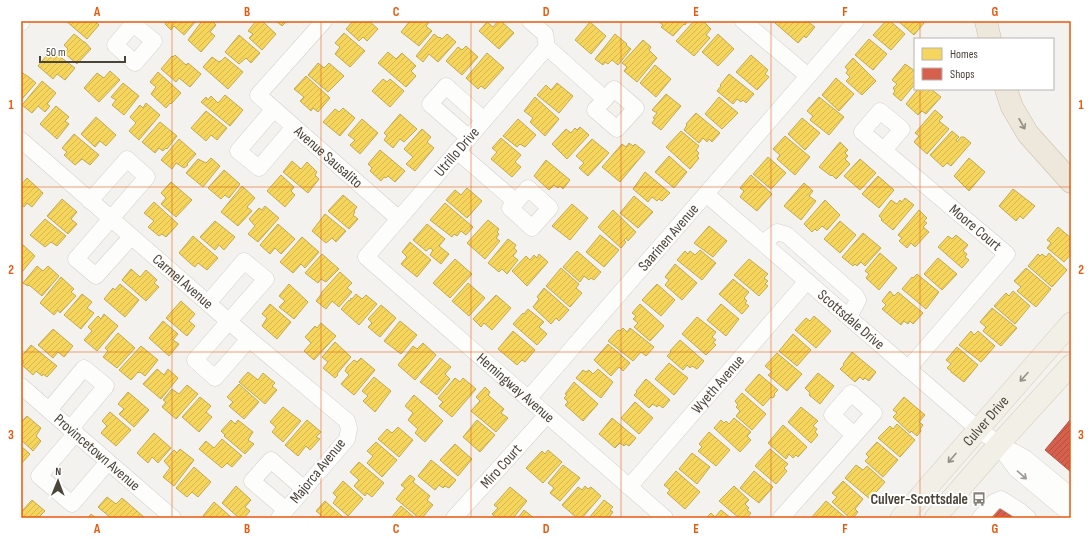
<svg xmlns="http://www.w3.org/2000/svg" width="1092" height="539" font-family="'Sofia Sans Condensed',sans-serif">
  <style>
    .homes { fill: url(#homes-hatch); stroke: #c3aa52 }
    .shops { fill: url(#shops-hatch); stroke: #ac5847 }
    .lines { fill: none; stroke-linecap: round; stroke-linejoin: round }
    .minor-casing { stroke: #d2d0cb; stroke-width: 17 }
    .major-casing { stroke: #d6cebb; stroke-width: 22 }
    .highway-casing { stroke: #ccbfa9; stroke-width: 23 }
    .minor { stroke: #fdfdfc; stroke-width: 16 }
    .major { stroke: #f2efe6; stroke-width: 21 }
    .highway { stroke: #ede8db; stroke-width: 22 }
    .oneway { stroke: #948e82 }
    .oneway2 { stroke: #969187 }
    .oneway3 { stroke: #9b9791 }
    .grid { fill: none; stroke: #e8590c; stroke-width: 1; stroke-opacity: 0.55 }
    .labels { text-anchor: middle; dominant-baseline: central; stroke-width: 4; stroke-linejoin: round; paint-order: stroke }
    .street-label { font-size: 15px; fill: #4b4439; stroke: #fff }
    .poi-label { font-size: 15px; font-weight: bold; fill: #4b4439; stroke: #fff; text-anchor: end }
    .neatline { fill: none; stroke: #e8590c; stroke-width: 1.5 }
    .grid-label { font-size: 13px; text-anchor: middle; font-weight: bold; fill: #e8590c }
  </style>
  <defs>
    <pattern id="homes-hatch" width="6" height="6" patternUnits="userSpaceOnUse"><rect width="6" height="6" fill="#f6d55c"/><path d="M-1 1l2-2M0 6l6-6M5 7l2-2" fill="none" stroke="#d4b851"/></pattern>
    <pattern id="shops-hatch" width="6" height="6" patternUnits="userSpaceOnUse"><rect width="6" height="6" fill="#d6604d"/><path d="M-1 1l2-2M0 6l6-6M5 7l2-2" fill="none" stroke="#b05141"/></pattern>
  </defs>
  <rect width="100%" height="100%" fill="#f4f2ee"/>
  <path class="homes" d="M66,21H95L99,25L87,39Z
    M167,21H196L184,35L174,26L171,30L165,24Z
    M202,21H212L216,25L210,32L215,36L201,52L188,40Z
    M256,21H262L276,34L262,50L249,38L253,34L248,31Z
    M276,21H287L282,26Z
    M353,21H369L378,29L367,41L363,37L359,41L346,29Z
    M410,21H430L426,26L432,31L419,46L401,32Z
    M498,21H501L514,33L499,49L479,31L487,22L493,27Z
    M660,21H688L685,25L684,24L673,36L661,27L663,25L659,22Z
    M694,21H703L711,29L706,35L710,38L694,56L676,41Z
    M777,21H807L815,27L806,38L804,36L798,43L775,23Z
    M886,21H890L905,34L891,50L873,35Z
    M898,21H924L923,22L924,23L914,35Z
    M590,22L606,36L591,54L575,40Z
    M344,33L365,51L350,67L335,54L340,47L335,43Z
    M74,34L84,42H85L91,49L77,64L64,53L68,49L64,45Z
    M434,34L439,38L440,37L442,39L447,34L456,42L438,62L429,54L423,62L416,56Z
    M615,34L627,44L626,45L631,49L618,65L612,60L608,64L605,62L603,65L595,59Z
    M718,34L734,49L718,66L702,52Z
    M239,35L260,53L251,63L246,58L239,64L225,52Z
    M869,39L887,54L873,70L855,55Z
    M643,40L651,47L649,50L657,58L637,82L624,71L627,67L622,63Z
    M466,46L478,57L462,75L446,61L458,47L462,50Z
    M51,50L75,68L65,80L57,74L53,79L38,66Z
    M388,52L396,59L402,53L416,66L411,71L416,76L406,87L378,63Z
    M487,53L504,68L485,89L481,86L478,89L466,78Z
    M175,55L186,65L188,63L201,74L190,87L179,78L176,82L161,69L172,56L173,57Z
    M751,55L768,70L765,74L769,77L757,90L736,72Z
    M212,57L219,62L220,61H221L225,57L243,72L228,89L203,67Z
    M853,58L876,81L862,95L846,81L850,77L846,73L848,70L845,67Z
    M318,63L324,68L329,63L344,76L328,92L308,75Z
    M905,64L915,71V84L901,101L893,94L895,91L893,88L897,84L892,80Z
    M655,65L671,79L656,97L640,83Z
    M110,71L120,80L99,102L84,88L97,73L104,78Z
    M21,72L29,77L36,83L21,100Z
    M158,72L181,93L171,104L170,103L166,108L151,94L156,87L150,82Z
    M729,74L754,94L746,103L743,100L741,102L737,99L733,104L717,91L721,86L720,85Z
    M306,76L330,98L318,112L313,108L311,111L300,101L304,97L294,89Z
    M836,78L854,94L839,111L822,95Z
    M383,79L387,82L390,79L404,91L390,107L372,91Z
    M42,81L56,93L47,104L50,106L45,112L38,106L32,113L22,105Z
    M123,83L139,96L124,115L112,105L116,100L111,97Z
    M557,83L573,96L559,113L537,95L546,85L551,90Z
    M918,89H931L941,97L926,114L922,111L918,115L906,104Z
    M666,94L681,106L661,130L652,123L655,119L653,118L657,113L652,110Z
    M225,95L243,110L230,126L201,102L206,97L208,100L211,96L218,103Z
    M535,97L559,119L545,136L530,122L533,118L524,111Z
    M719,97L738,113L722,129L705,114Z
    M819,97L844,117L829,135L810,120L813,116L807,111Z
    M146,103L160,115L139,140L129,131L136,123L130,117L140,105L143,108Z
    M56,106L69,117L65,121L69,124L57,139L40,124Z
    M343,108L355,118L340,136L323,122L335,109L339,112Z
    M935,110L943,117L939,121L949,129L927,154L914,142L919,136L915,133Z
    M206,111L227,128L217,140L211,135L206,141L191,128Z
    M696,113L720,133L712,142L709,139L707,142L703,138L699,143L684,130L687,125L686,124Z
    M400,114L417,129L404,142L400,139L393,148L384,140L387,136L384,133Z
    M96,117L116,135L106,146L100,141L95,147L81,134Z
    M802,118L820,133L805,150L788,134Z
    M362,119L378,133L360,154L350,145L355,140L348,135Z
    M518,119L536,135L525,147L520,144L517,147L503,136Z
    M160,122L177,136L167,149L166,148L163,151L159,148L155,153L142,142Z
    M580,127L589,135L567,159L552,144L566,129L571,133L575,128L577,130Z
    M422,129L431,137L427,142L434,148L415,171L406,164L413,157L404,149Z
    M681,131L699,146L696,150L699,153L697,156L699,158L690,169L666,147Z
    M952,131L959,137L956,140L957,142L961,137H964L971,143L951,166L947,163L943,167L930,155Z
    M74,134L99,155L90,165L82,159L75,165L64,155L67,152L62,148Z
    M785,136L810,157L795,175L777,159L780,155L773,149Z
    M501,138L521,155L515,162L521,167L512,177L491,159L497,152L492,148Z
    M179,139L196,154L187,164L188,165L184,168L176,163L172,169L161,160Z
    M592,139L609,153L588,176L579,168L584,163L576,156Z
    M840,142L848,150L845,153L848,156L845,159L850,164L836,179L832,175L831,176L819,167Z
    M629,143L633,146L635,144L645,152L620,182L602,167L622,144L626,147Z
    M380,150L405,171L395,182L388,176L386,178L384,177L381,181L370,171L372,168L368,164Z
    M669,156L687,172L674,188L655,172Z
    M768,157L786,173L771,189L753,174Z
    M211,158L220,166L203,187L186,173L198,159L206,163Z
    M969,158L985,172L969,191L954,176Z
    M860,159L876,173L860,190L844,176Z
    M546,160L570,180L563,189L560,186L558,188L554,185L549,190L534,176Z
    M292,161L301,169L307,162L317,172L315,175L319,179L308,193L283,172Z
    M224,170L240,184L229,198L225,195L221,199L208,188Z
    M645,172L670,193L662,201L659,199L657,201L652,197L648,202L633,189Z
    M281,175L294,187L291,191L295,195L285,207L267,191Z
    M751,175L772,194L757,211L740,197L744,191L740,188Z
    M878,176L894,190L879,208L862,194Z
    M27,178L43,193L32,207L27,203L24,207L21,205V185Z
    M171,182L192,200L176,217L161,204L166,198L161,193Z
    M804,183L813,191L809,196L816,201L801,220L784,206Z
    M242,186L255,198L247,207L252,211L238,226L221,212Z
    M467,188L482,201L467,218L446,200L455,190L461,195Z
    M1013,189L1035,206L1023,219L1020,216L1016,221L999,206Z
    M343,195L357,207L354,211L355,212L353,215L358,219L349,229L328,211Z
    M634,196L653,212L638,228L620,213Z
    M905,198L914,205L893,230L881,220L882,219L879,216L891,200L897,204L900,200L902,202Z
    M62,199L77,212L71,219L77,224L68,234L47,216Z
    M825,200L840,215L827,230L822,226L817,231L815,229L812,232L804,224Z
    M154,202L178,224L166,237L162,234L159,236L148,227L154,221L144,213Z
    M445,203L473,227L466,235L461,231L457,236L454,234L452,237L430,220Z
    M572,204L588,218L570,240L552,226Z
    M265,206L279,218L258,242L248,234L255,226L249,219L259,208L262,210Z
    M613,210L636,232L628,241L626,238L624,240L626,242L621,248L598,227Z
    M919,210L927,218L924,221L927,223L923,227L929,232L915,247L911,243L907,248L899,241L902,238L898,235Z
    M325,214L346,231L336,242L332,238L326,243L312,231Z
    M45,219L66,236L57,246L51,242L45,247L30,235Z
    M488,220L499,229L497,232L499,234L496,238L500,241L485,259L467,243Z
    M215,221L235,237L224,250L219,245L215,250L200,237Z
    M840,221L856,235L840,253L824,239Z
    M278,224L295,239L281,254L275,248L270,254L260,245Z
    M427,224L445,239L439,246L449,254L441,264L430,255L433,250L430,248L426,251L413,240Z
    M709,226L727,241L713,257L694,243Z
    M1058,227L1071,238V254L1064,262L1047,248L1051,243L1047,240Z
    M863,233L881,248L865,266L861,262L857,266L855,264L853,266L842,257Z
    M600,235L619,250L604,267L586,252Z
    M956,235L968,245L963,251L967,254L965,257L969,260L962,268L938,247L948,236L952,239Z
    M193,236L218,258L207,270L198,263L195,267L191,264L179,253Z
    M302,237L319,252L305,268L301,264L293,273L280,262Z
    M508,239L516,245L514,248L517,251L513,256L518,260L507,274L502,269L499,272L488,263Z
    M410,242L431,260L417,277L401,264L407,257L402,252Z
    M21,243L35,256L22,272L21,270Z
    M700,250L716,263L702,280L677,260L685,251L688,254L690,251L695,255Z
    M577,251L601,272L594,280L591,278L589,280L584,276L580,282L563,267Z
    M880,253L897,268L879,290L866,278L869,274L865,271Z
    M1049,253L1067,270L1052,287L1028,266L1038,254L1040,256L1042,254L1046,257Z
    M322,254L339,269L326,282L321,279L318,283L305,273Z
    M539,254L548,262L527,286L512,271L526,256L530,260L534,255L537,258Z
    M938,258L957,274L942,290L924,274Z
    M455,259L472,274L450,298L433,283Z
    M749,259L768,274L764,278L768,281L765,284L768,286L759,296L734,275Z
    M675,264L697,283L682,300L665,285L669,280L665,277Z
    M37,266L43,271L48,266L59,276L42,296L29,285L28,286L23,283Z
    M561,268L579,284L576,288L582,293L570,307L546,286Z
    M1026,268L1051,289L1036,307L1017,291L1021,287L1014,281Z
    M131,269L140,277L146,270L157,280L154,283L159,287L146,301L122,280Z
    M340,272L352,283L347,288L352,292L339,307L332,301L326,309L316,301L322,293H321Z
    M917,274L939,292L926,309L902,289L912,277L913,278Z
    M61,277L74,289L71,292L76,296L60,313L58,310L54,315L40,303Z
    M733,279L749,292L744,298L747,301L745,303L749,306L742,314L719,294Z
    M468,283L485,298L469,316L452,301Z
    M120,284L139,300L125,317L104,299L113,288L115,290Z
    M289,284L308,302L294,319L279,307L285,301L279,296Z
    M657,284L675,300L661,316L642,300Z
    M544,288L569,310L559,321L556,318L551,324L533,307L539,299L537,297Z
    M890,291L894,296L898,292L923,313L913,324L910,321L908,324L904,321L901,325L882,309L886,305L882,301Z
    M1013,291L1030,306L1015,324L994,306L1006,293L1009,296Z
    M82,294L92,302L87,308L94,313L81,329L64,315Z
    M356,294L362,299L366,295L377,304L359,325L341,309L349,300L350,301L351,298L352,299Z
    M496,295L511,308L492,330L484,323L481,327L473,319Z
    M181,301L195,314L189,321L195,326L187,336L166,318Z
    M270,304L291,322L277,339L262,326L267,318L262,314Z
    M640,304L664,326L650,341L634,327L638,323L633,319L636,316L632,313Z
    M721,304L739,319L726,336L707,320Z
    M381,305L396,318L380,337L368,327L372,323L368,319Z
    M992,308L1017,328L1001,346L983,331L986,327L980,322Z
    M528,309L544,322L539,327L547,334L537,345L513,324L523,313L524,314Z
    M104,314L118,326L97,351L84,340L92,331L88,327L98,316L101,319Z
    M814,316L831,331L816,348L795,330L806,318L810,321Z
    M697,317L716,332L712,337L716,340L713,342L716,345L706,355L682,334Z
    M163,321L178,334L173,340L179,344L169,356L149,338Z
    M400,321L417,335L401,354L384,341Z
    M321,323L336,336L314,360L304,351L311,343L305,337L315,326L317,328Z
    M623,328L627,332L630,328L654,347L646,356L641,352L633,361L608,341L618,330L620,331Z
    M53,329L73,346L64,357L58,352L53,358L38,345Z
    M513,331L535,350L525,362L522,360L517,365L498,349Z
    M971,331L974,335L978,331L995,346L981,362L959,345Z
    M118,333L135,348L117,368L103,357L108,351L105,348Z
    M793,334L811,350L797,366L779,351Z
    M680,340L704,361L697,369L692,366L690,368L687,365L683,370L667,356L671,352L670,351Z
    M335,342L351,357L337,374L338,375L335,378L323,368L328,362L322,357Z
    M423,343L436,355L415,380L398,365L413,346L417,349Z
    M608,344L630,363L623,371L619,367L611,376L594,360Z
    M31,345L57,366L47,377L43,374L42,376L36,371L33,375L22,365L24,362L21,360V357Z
    M141,346L158,360L145,376L140,372L139,373L138,372L131,380L119,370Z
    M957,347L978,365L964,382L951,372V371L947,368L951,364L946,360Z
    M852,352L876,372L869,381L865,378L863,380L860,377L855,382L840,369L844,365L843,364Z
    M777,353L802,374L787,391L768,375L772,372L765,366Z
    M361,358L375,370L354,395L341,384L349,375L345,371L347,367L354,360L357,362Z
    M440,358L451,367L445,374L450,379L437,395L420,382Z
    M669,363L688,378L674,395L655,379Z
    M157,369L164,375L168,369L178,378L161,399L143,384Z
    M598,369L613,382L601,398L576,378L583,370L586,372L589,370L593,374Z
    M248,372L258,380L263,373L275,383L272,386L277,390L265,404L239,382Z
    M818,373L834,386L820,404L809,395L810,393L805,388Z
    M759,374L778,390L774,394L775,395L773,398L771,397L763,406L745,390Z
    M374,377L391,391L375,412L363,401L368,396L362,391Z
    M455,378L460,382L463,378L476,389L452,417L439,406L443,402L438,398Z
    M646,379L670,400L663,408L659,405L657,407L653,404L649,408L634,395L637,392L636,391Z
    M574,382L598,404L583,421L565,405L568,402L564,398L567,395L565,394Z
    M239,384L259,402L244,419L229,406L233,402L227,397Z
    M187,385L198,394L176,419L162,407L166,402L163,400L172,389L179,394Z
    M485,387L490,392L488,395L504,409L501,413L508,418L496,432L471,411L480,401L476,397Z
    M128,392L149,410L134,427L119,414L124,409L118,404Z
    M742,393L766,414L752,430L736,416L740,411L736,407L738,405L735,401Z
    M414,395L443,421L425,442L415,433L418,429L408,420L413,413L405,406Z
    M200,397L211,406L206,412L212,417L199,432L182,417Z
    M904,397L925,415L919,422L923,425L920,429L921,431L917,436L911,431L910,433L893,417L897,413L893,410Z
    M635,402L653,418L639,434L621,418Z
    M283,407L301,421L283,442L272,432L276,427L270,422Z
    M801,407L818,421L813,426L817,429L815,432L818,435L811,443L788,422Z
    M110,412L131,430L116,446L101,433L107,426L102,421Z
    M27,416L41,428L36,436L41,441L33,451L21,440V422Z
    M612,418L636,438L629,446L626,444L624,446L620,443L615,448L599,434Z
    M734,418L751,432L747,436L751,440L740,452L714,428L721,420L724,423L726,421L729,424Z
    M231,420L235,424L238,420L253,432L248,440L254,444L245,454L224,436L225,435L221,431Z
    M307,420L321,432L316,437L320,439L310,450L306,446L298,456L285,445Z
    M477,420L495,435L480,452L463,437Z
    M897,424L915,440L900,457L878,438L890,426L893,429Z
    M783,425L807,447L798,457L796,455L793,458L789,454L786,459L768,443Z
    M398,427L413,440L399,457L378,439L387,429L392,433Z
    M709,432L730,450L716,466L698,451L702,447L699,444Z
    M154,433L171,448L158,463L152,457L148,463L137,453Z
    M222,439L242,456L232,467L227,463L222,468L199,449L206,441L214,448Z
    M376,442L397,460L382,477L367,463L373,456L367,451Z
    M877,442L898,460L883,477L865,461L869,457L866,454Z
    M455,444L472,459L458,476L440,460Z
    M21,446L30,454L22,463L21,462Z
    M180,449L194,460L174,486L163,477L170,468L164,461L174,450L177,453Z
    M770,449L788,464L784,468L787,471L776,484L755,466Z
    M548,450L562,462L543,483L526,468L542,451L545,454Z
    M692,453L710,467L697,484L679,469Z
    M431,460L456,480L449,488L445,486L443,488L439,485L435,490L418,476Z
    M359,462L384,483L372,497L367,493L365,496L354,486L359,480L350,472Z
    M563,465L580,478L560,501L550,493L554,488L548,483Z
    M856,465L863,470L867,466L885,482L870,499L845,478Z
    M194,467L211,482L198,497L192,492L187,497L176,488Z
    M676,471L700,492L685,509L667,493L670,490L664,485Z
    M754,471L773,487L759,503L740,488Z
    M410,475L415,479L413,482L430,496L427,500L433,505L422,518H419L396,499L405,488L401,485Z
    M343,481L363,499L348,516L333,503L337,497L333,493Z
    M843,481L863,499L855,509L858,512L853,518H850L832,502L837,497L832,493Z
    M236,486L251,500L245,507L250,511L244,518H239L222,503Z
    M585,486L588,489L591,487L601,496L582,518H577L562,505L578,487L582,490Z
    M734,486L749,500L745,504L749,508L747,510L751,513L747,518H739L719,501Z
    M510,487L527,501L513,518H497L492,514L498,508L494,505Z
    M107,497L116,504L122,498L145,518H111L98,507Z
    M32,500L45,511L38,518H21V512Z
    M604,500L613,507L610,510L613,512L609,517L610,518H589Z
    M325,501L344,518H318L321,515L316,511Z
    M826,501L846,518L812,517Z
    M214,502L232,518H205L203,516Z
    M401,506L415,518H391Z
    M524,510L534,518H518Z
    M721,510L731,518H706L711,513L715,517Z
    M91,514L96,518H88Z"/>
  <path class="shops" d="M1070,420L1071,421V472L1045,450Z
    M1000,507L1012,516L1010,518H991Z"/>
  <g class="lines">
    <defs>
      <g id="minor">
        <path id="s1" d="M324,21L258,95L399,219"/>
        <path d="M530,21L545,34L547,47L605,99"/>
        <path d="M743,21L808,76"/>
        <path d="M21,23L22,21"/>
        <path d="M133,24L154,41L135,63L115,45L133,24L135,21"/>
        <path id="s2" d="M547,47L366,257L665,518"/>
        <path d="M614,89L636,108L617,129L595,110Z"/>
        <path d="M274,109L238,151L259,168L294,127"/>
        <path d="M469,138L430,104L446,86L484,120"/>
        <path id="s3" d="M21,140L249,339L347,421L349,429L347,439L279,518"/>
        <path id="s4" d="M884,150L902,129L880,111L862,132L1007,254L908,369"/>
        <path d="M457,151L516,202L510,208L532,228L550,208L528,188L516,202"/>
        <path id="s5" d="M706,194L978,429L999,444L1025,458L1071,496"/>
        <path d="M90,201L127,159L147,177L76,259L96,276L131,237"/>
        <path d="M763,243L777,232L787,235L856,296L858,300L849,317"/>
        <path d="M208,303L244,261L266,279L195,360L215,378L249,339"/>
        <path id="s6" d="M21,386L173,518"/>
        <path id="s7" d="M528,399L856,21"/>
        <path d="M49,410L84,368L106,386L70,429"/>
        <path d="M76,433L39,476L72,504L108,462"/>
        <path d="M999,446L1016,469L1071,515"/>
        <path id="s8" d="M629,487L807,281"/>
        <path d="M286,510L252,481L271,460L304,489"/>
        <path id="s9" d="M454,518L547,415"/>
        <path d="M781,518L874,413L851,393L832,415L854,435"/>
        <path d="M980,518L994,502L1001,499L1020,511L1028,518"/>
      </g>
      <g id="major">
        <path id="s10" d="M901,518L1071,323"/>
        <path d="M935,518L999,444L1071,365"/>
      </g>
      <path id="highway" d="M986,21L990,39
        M1006,89L1012,107L1028,134L1071,182"/>
    </defs>
    <use href="#minor" class="minor-casing"/>
    <use href="#major" class="major-casing"/>
    <use href="#highway" class="highway-casing"/>
    <use href="#minor" class="minor"/>
    <use href="#major" class="major"/>
    <use href="#highway" class="highway"/>
  </g>
  <defs><path id="oneway-shaft" d="M-6 0H5M1.5-3L5.5 0L1.5 3" fill="none" stroke-width="1.6" stroke-linecap="round" stroke-linejoin="round"/></defs>
  <use class="oneway" href="#oneway-shaft" transform="translate(1022 124) rotate(61)"/>
  <g class="oneway2">
    <use href="#oneway-shaft" transform="translate(1024 377) rotate(132)"/>
    <use href="#oneway-shaft" transform="translate(952 458) rotate(131)"/>
  </g>
  <use class="oneway3" href="#oneway-shaft" transform="translate(1022 475) rotate(41)"/>
  <path class="grid" d="M172,21V518M321,21V518M471,21V518M621,21V518M771,21V518M920,21V39M920,89V518M21,187H1071M21,352H1071"/>
  <defs>
    <symbol id="bus-bare" viewBox="-9 -9 18 18"><path d="M-5-6H5V4H4V6H2V4H-2V6H-4V4H-5ZM-3.5-4V0h7V-4ZM-3.5 1.2v1.5H-2V1.2ZM2 1.2v1.5H3.5V1.2Z" fill="#868178" stroke="#fff" stroke-width="2.5" paint-order="stroke"/></symbol>
  </defs>
  <g fill-rule="evenodd">
    <use href="#bus-bare" x="969" y="489" width="20" height="20"/>
  </g>
  <g class="labels">
    <g class="street-label">
      <text transform="translate(457 152) rotate(-49)">Utrillo Drive</text>
      <text stroke="none"><textPath href="#s1" startOffset="193">Avenue Sausalito</textPath></text>
      <text stroke="none"><textPath href="#s4" startOffset="232">Moore Court</textPath></text>
      <text stroke="none"><textPath href="#s7" startOffset="214">Saarinen Avenue</textPath></text>
      <text stroke="none"><textPath href="#s3" startOffset="215">Carmel Avenue</textPath></text>
      <text stroke="none"><textPath href="#s5" startOffset="192">Scottsdale Drive</textPath></text>
      <text stroke="none"><textPath href="#s8" startOffset="136">Wyeth Avenue</textPath></text>
      <text stroke="none"><textPath href="#s2" startOffset="476">Hemingway Avenue</textPath></text>
      <text stroke="none"><textPath href="#s10" startOffset="129">Culver Drive</textPath></text>
      <text stroke="none"><textPath href="#s6" startOffset="101">Provincetown Avenue</textPath></text>
      <text stroke="none"><textPath href="#s9" startOffset="70">Miro Court</textPath></text>
      <text transform="translate(318 471) rotate(-51)">Majorca Avenue</text>
    </g>
    <g class="poi-label">
      <text x="968" y="499">Culver-Scottsdale</text>
    </g>
  </g>
  <rect width="1092" height="539" fill="none" stroke="#ffffff" stroke-width="44"/>
  <rect x="914" y="38" width="140" height="52" fill="#ffffff" stroke="#b7b4b0"/>
  <rect x="922" y="48" width="20" height="12" fill="#f6d55c" stroke="#b7b4b0"/>
  <text x="950" y="58" font-size="12" fill="#4b4439">Homes</text>
  <rect x="922" y="68" width="20" height="12" fill="#d6604d" stroke="#b7b4b0"/>
  <text x="950" y="78" font-size="12" fill="#4b4439">Shops</text>
  <g transform="translate(58 481) rotate(1)" stroke="#ffffff" stroke-width="3" paint-order="stroke">
  <path d="M0-3L7 15L0 10L-7 15Z" fill="#4b4439"/>
  <text y="-6" font-size="11" font-weight="bold" text-anchor="middle" fill="#4b4439">N</text>
  </g>
  <path d="M40 56v6h85v-6" fill="none" stroke="#4b4439" stroke-width="2"/>
  <text x="46" y="56" font-size="12" fill="#4b4439" stroke="#ffffff" stroke-width="3" paint-order="stroke">50 m</text>
  <rect x="22" y="22" width="1048" height="495" class="neatline"/>
  <g class="grid-label">
    <text x="97" y="16">A</text>
    <text x="247" y="16">B</text>
    <text x="396" y="16">C</text>
    <text x="546" y="16">D</text>
    <text x="696" y="16">E</text>
    <text x="845" y="16">F</text>
    <text x="995" y="16">G</text>
    <text x="11" y="109">1</text>
    <text x="1081" y="109">1</text>
    <text x="11" y="274">2</text>
    <text x="1081" y="274">2</text>
    <text x="11" y="439">3</text>
    <text x="1081" y="439">3</text>
    <text x="97" y="533">A</text>
    <text x="247" y="533">B</text>
    <text x="396" y="533">C</text>
    <text x="546" y="533">D</text>
    <text x="696" y="533">E</text>
    <text x="845" y="533">F</text>
    <text x="995" y="533">G</text>
  </g>
</svg>
